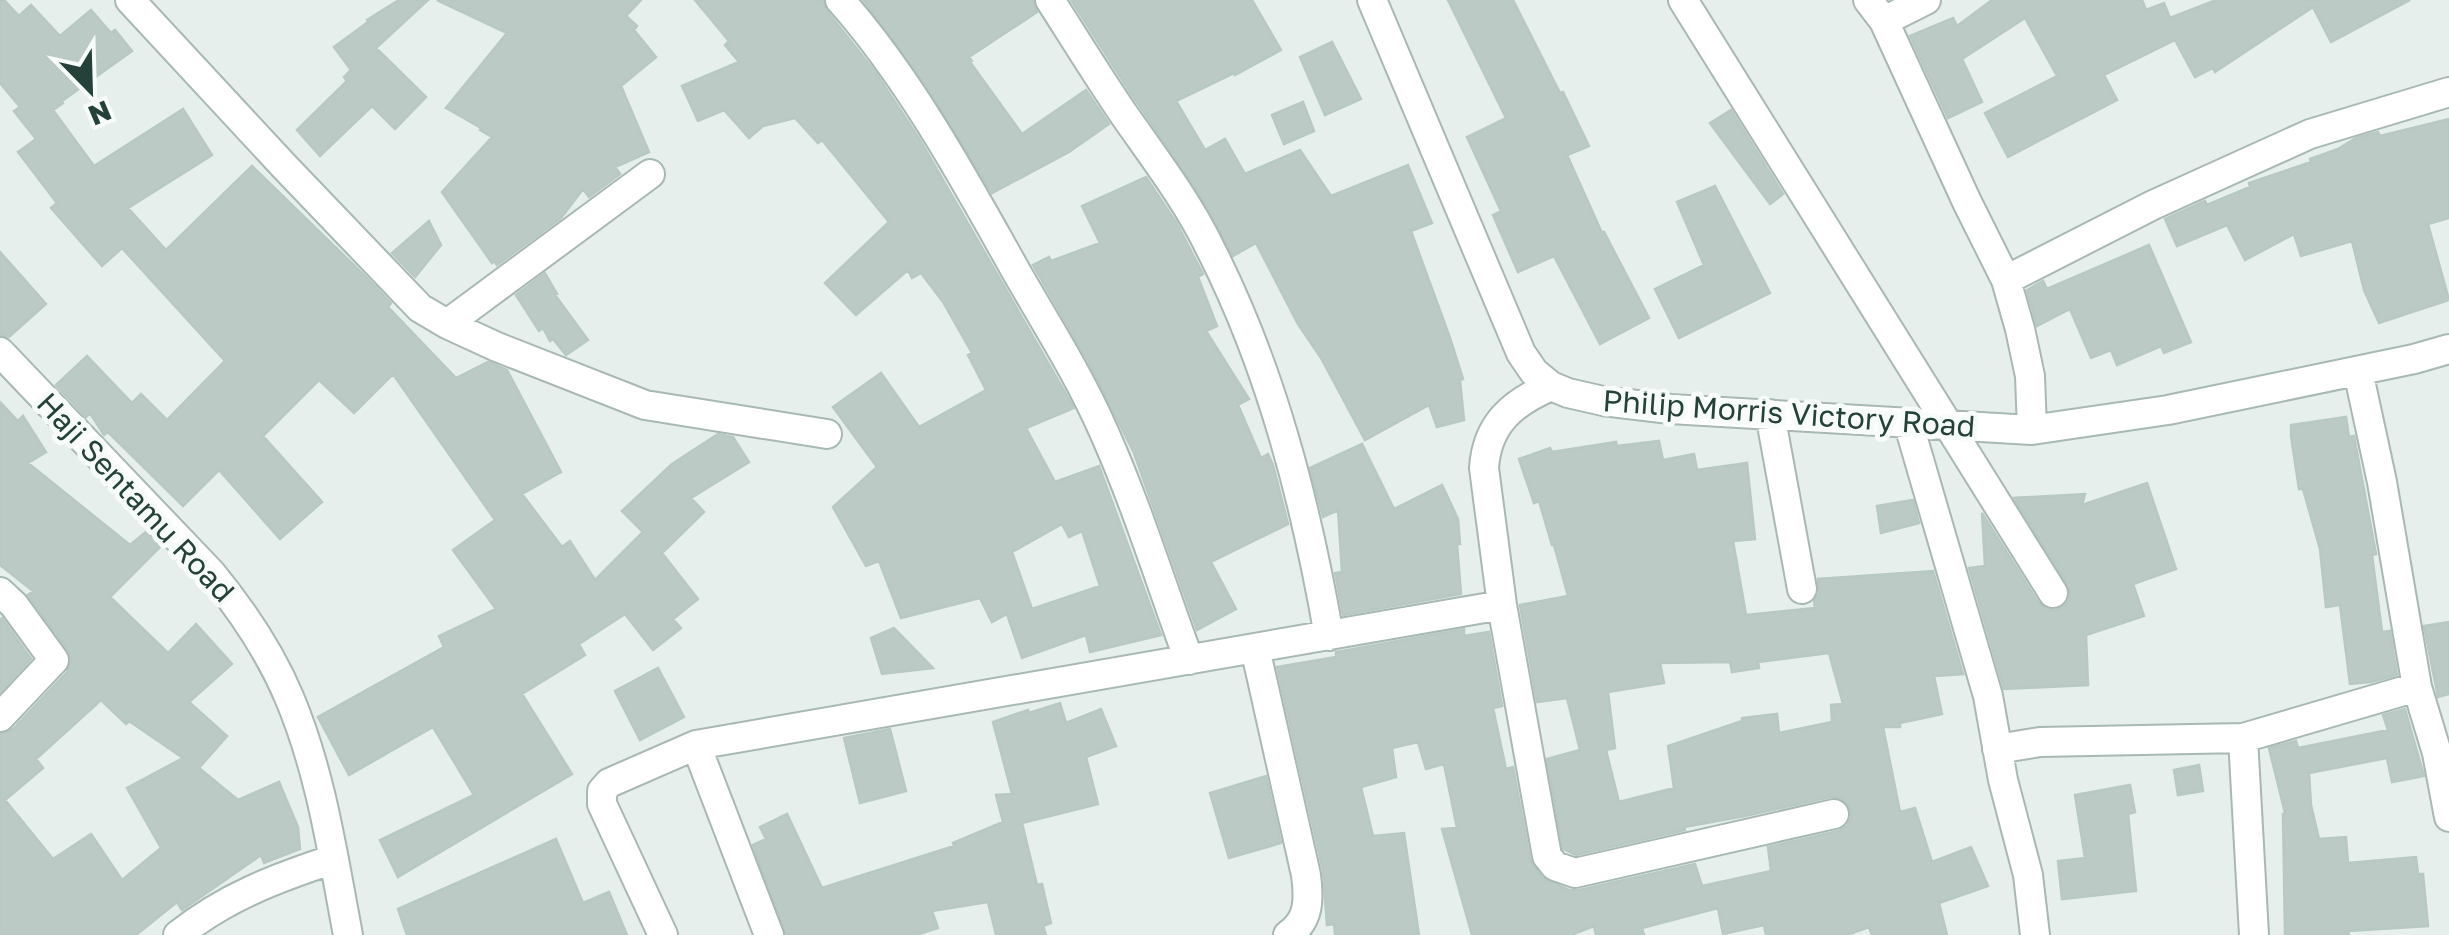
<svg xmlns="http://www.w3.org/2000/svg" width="2449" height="935" font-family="'Golos Text',sans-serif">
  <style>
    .building { fill: #bbcac4; stroke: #b8c9c2; stroke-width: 2.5; fill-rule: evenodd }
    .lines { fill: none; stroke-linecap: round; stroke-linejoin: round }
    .minor-casing { stroke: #a8b8b2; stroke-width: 32 }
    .minor { stroke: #fff; stroke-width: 28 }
    .labels { text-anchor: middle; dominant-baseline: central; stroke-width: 10; stroke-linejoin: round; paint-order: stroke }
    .street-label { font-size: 30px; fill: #24423a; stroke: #f7fbf9 }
  </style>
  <rect width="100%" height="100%" fill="#e6efeb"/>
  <path class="building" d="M0,0H4L19,16L31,5L60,36L91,10L111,33L115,30L132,51L62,101L63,103L53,110L94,166L183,109L212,155L128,208L166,250L252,166L365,276L391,303L388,307L456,378L488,362L507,370L561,472L522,494L562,547L570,541L595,580L643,532L622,511L672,464L718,434L733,437L749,462L691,498L704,512L662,553L698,599L673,619L681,628L653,650L625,614L579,644L585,655L522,694L572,774L398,877L380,840L474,795L433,727L349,775L318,717L444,647L439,636L496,609L453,550L495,520L393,374L354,413L319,380L263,436L322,502L280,539L219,470L183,506L108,432L104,435L90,413L86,417L56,385L87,356L132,403L141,394L167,420L225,361L122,248L102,266L51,208L57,203L18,152L36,139L14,111L20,107L0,83Z
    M399,0H428L376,48L426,97L395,129L372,106L320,156L297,130L347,81L344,77L351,70L334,47L368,22L367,20Z
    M437,0H641L626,16L637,26L634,30L656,57L621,86L649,152L615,167L620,174L589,197L583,189L561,218L497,265L494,261L492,263L442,192L492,137L480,130L481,128L446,108L507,33Z
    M695,0H823L827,11L876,73L920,140L1058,380L1074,408L1026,428L1055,482L1099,466L1161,635L1090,652L1086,635L1022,658L1007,614L992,622L980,598L901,618L879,561L866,566L833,507L877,467L833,407L881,373L919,427L986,390L968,355L972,353L943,302L921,273L912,278L908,270L856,315L825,283L889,222L822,140L818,143L795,118L763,126L749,138L724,110L698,121L682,86L739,62L725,45L729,41ZM1062,524L1069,537L1082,531L1100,586L1032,609L1012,552Z
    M863,0H1033L1037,12L969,57L972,61L970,62L1022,134L1086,90L1109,124L1069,152L992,193L927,87Z
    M1071,0H1252L1281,50L1235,75L1234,73L1176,101L1205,150L1225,139L1245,174L1300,150L1331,196L1408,165L1432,223L1411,231L1450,338L1463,379L1460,380L1464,420L1437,427L1429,405L1365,440L1321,358L1298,324L1256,243L1233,256L1196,189L1130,92Z
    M1448,0H1513L1560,93L1563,92L1589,146L1567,155L1602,233L1604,232L1649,318L1600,344L1554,256L1518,272L1493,215L1501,211L1467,137L1506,118Z
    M1992,0H2142L2146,10L2164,3L2170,18L2216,0H2410L2331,42L2313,7L2215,72L2213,68L2195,77L2175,40L2104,75L2117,100L2008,157L1985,113L2057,76L2025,18L1962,59L1982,102L1948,118L1910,36L1953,18L1957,26Z
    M1332,42L1361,99L1325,115L1300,57Z
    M1303,102L1314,131L1284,144L1272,115Z
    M1731,110L1783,194L1770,204L1710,123Z
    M2449,119V218L2428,224L2449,300L2379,323L2364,290L2352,241L2301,256L2294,234L2245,260L2227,225L2177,246L2165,219L2205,201L2207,205L2250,187L2249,183L2311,162L2310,159L2338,149L2356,138L2378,132L2380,136Z
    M1146,177L1177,224L1203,274L1198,277L1217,326L1206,331L1249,399L1238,405L1261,458L1268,454L1273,465L1288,524L1211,562L1236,609L1197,630L1134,453L1089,363L1033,265L1049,257L1051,261L1100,243L1082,206Z
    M1715,186L1770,293L1679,338L1655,289L1704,265L1677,202Z
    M429,221L441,245L415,277L392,253Z
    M2149,245L2191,342L2164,353L2161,346L2117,365L2111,350L2091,358L2070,309L2037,326L2027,290L2043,281L2047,289Z
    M0,252L46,304L9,337L0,335Z
    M545,273L557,294L555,295L588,340L566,355L553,339L550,341L543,328L539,331L516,295Z
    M0,402L18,421L23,416L46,452L28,463L130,545L147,531L161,546L110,597L168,653L196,624L232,664L189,702L227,736L199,768L238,800L279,782L298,827L300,849L264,863L261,855L182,910L177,902L136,935H0V734L13,729L67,672L71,658L68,650L28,595L33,591L0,565ZM101,700L126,724L129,721L183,758L127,788L161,848L122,880L91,834L53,859L5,800L43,768L36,759Z
    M2346,417L2349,437L2354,436L2376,554L2372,555L2382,632L2390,631L2397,675L2371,682L2350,684L2340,605L2326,607L2320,549L2303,489H2299L2291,436V425Z
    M1659,441L1663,460L1694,454L1697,470L1747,463L1755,539L1733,541L1746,615L1815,608L1814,601L1819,594L1818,579L1933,571L1963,674L1934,676L1942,714L1900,723V727H1883L1900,812L1915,808L1932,862L1971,847L1988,886L1939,903L1947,935H1872L1869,927L1847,935H1766L1764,925L1723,934L1718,908L1642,928L1644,935H1596L1594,926L1571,935H1472L1442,829L1457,828L1444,764L1426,769L1418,742L1392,748L1396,777L1361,787L1373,836L1404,833L1419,935H1335L1334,924L1327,925L1323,871L1277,667L1336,657V652L1464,629V636L1489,632L1502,706L1493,708L1506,769L1513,767L1530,859L1542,878L1569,890H1579L1695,864L1702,886L1771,871L1768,847L1838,831L1847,826L1851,818V811L1847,803L1840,798L1830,797L1745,816L1684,827L1685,830L1576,855L1563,849L1547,759L1580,750L1567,698L1537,702L1520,605L1568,596L1554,545H1552L1539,501L1534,503L1519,459L1550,448L1552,452L1616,442L1617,446ZM1829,653L1843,704L1831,705L1832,722L1779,733L1777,714L1742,718V721L1668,746L1674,788L1619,802L1606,750L1615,748L1608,692L1664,683L1660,663L1730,662L1732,672L1759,668L1758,662Z
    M1362,444L1394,509L1442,485L1458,519L1460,544H1457L1461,594L1343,615L1335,573L1342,572L1338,510L1323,517L1310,468Z
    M2147,483L2176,569L2133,584L2144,616L2086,635L2088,685L2004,689L1969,568L1985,566L1982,513L2038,602L2046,609L2055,610L2063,607L2069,600L2070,593L2068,585L2014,498L2085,494L2082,505Z
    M1913,500L1919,523L1881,533L1877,506Z
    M2,618L31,659L0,692V620Z
    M2449,622V694L2438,697L2424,626Z
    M894,628L933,668L882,674L871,638Z
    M658,668L684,717L640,740L615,691Z
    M1060,703L1066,723L1101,709L1116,746L1086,757L1098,804L1022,823L1037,885L1042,884L1051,923L1043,926L1046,935H996L988,902L932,911L938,928L916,935H786L753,845L766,839L760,827L787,814L822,888L954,846L953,843L1003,822L996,795L1012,794L993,722L1028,710L1029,713Z
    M2405,709L2424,776L2392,782L2387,758L2309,773L2311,805L2319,839L2346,837L2348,863L2416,857L2418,874H2423L2428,926L2348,931L2349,935H2285L2283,814L2285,813L2269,748L2296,741L2298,748L2388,730L2383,715Z
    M890,729L906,791L860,803L844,738Z
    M2199,765L2203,791L2178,795L2174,770Z
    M1266,776L1281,843L1229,858L1210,793Z
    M2130,785L2135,812L2128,814L2136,891L2062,899L2058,861L2085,858L2075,795Z
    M556,839L583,903L609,892L627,935H407L398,909Z"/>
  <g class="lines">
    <defs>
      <path id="minor" d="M130,0L284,166L420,308L447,324L497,347L645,405L827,434
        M840,0C910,79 965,180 1017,273C1047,325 1080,377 1104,432C1137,506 1161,584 1189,660
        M1050,0C1075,39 1099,78 1125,116C1155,159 1188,202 1211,250C1272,370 1306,504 1329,636
        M1372,0L1521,353L1534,372L1551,386L1568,393L1603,401L1670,409L2032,430L2168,410L2414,359L2449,349
        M1683,0L2053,593
        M1868,0L1884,21L1967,202L2006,280L2020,329L2030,376L2032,430
        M1884,21L1926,0
        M2006,280L2153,205L2310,134L2449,92
        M447,324L650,174
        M0,352L212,574C243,612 270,652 289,697C321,772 333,856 348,935
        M2358,371L2382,482L2417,687L2437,753L2449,817
        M1551,386C1512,403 1487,424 1484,468L1502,605L1547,856L1555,866L1575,873L1834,814
        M1770,414L1802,589
        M1908,422L1988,696L2003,780L2028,875L2035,935
        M0,592L14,605L54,660L0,717
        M1255,648L1306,875C1309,899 1310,920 1288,935
        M2243,738L2254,935
        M696,745L769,935
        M1997,749L2040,742L2243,738L2417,687
        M178,935C226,897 276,878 334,859
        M663,935L602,804V791L609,783L696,745L1502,605"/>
    </defs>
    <use href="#minor" class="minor-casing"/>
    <use href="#minor" class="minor"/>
  </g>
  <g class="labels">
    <g class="street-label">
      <text transform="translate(1789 413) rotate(4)">Philip Morris Victory Road</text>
      <text transform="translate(136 497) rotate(47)">Haji Sentamu Road</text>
    </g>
  </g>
  <g transform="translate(90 90) rotate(157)" stroke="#f7fbf9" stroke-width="8" paint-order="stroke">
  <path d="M0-8L18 38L0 25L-18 38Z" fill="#24423a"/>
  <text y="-15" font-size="28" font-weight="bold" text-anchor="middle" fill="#24423a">N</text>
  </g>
</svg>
